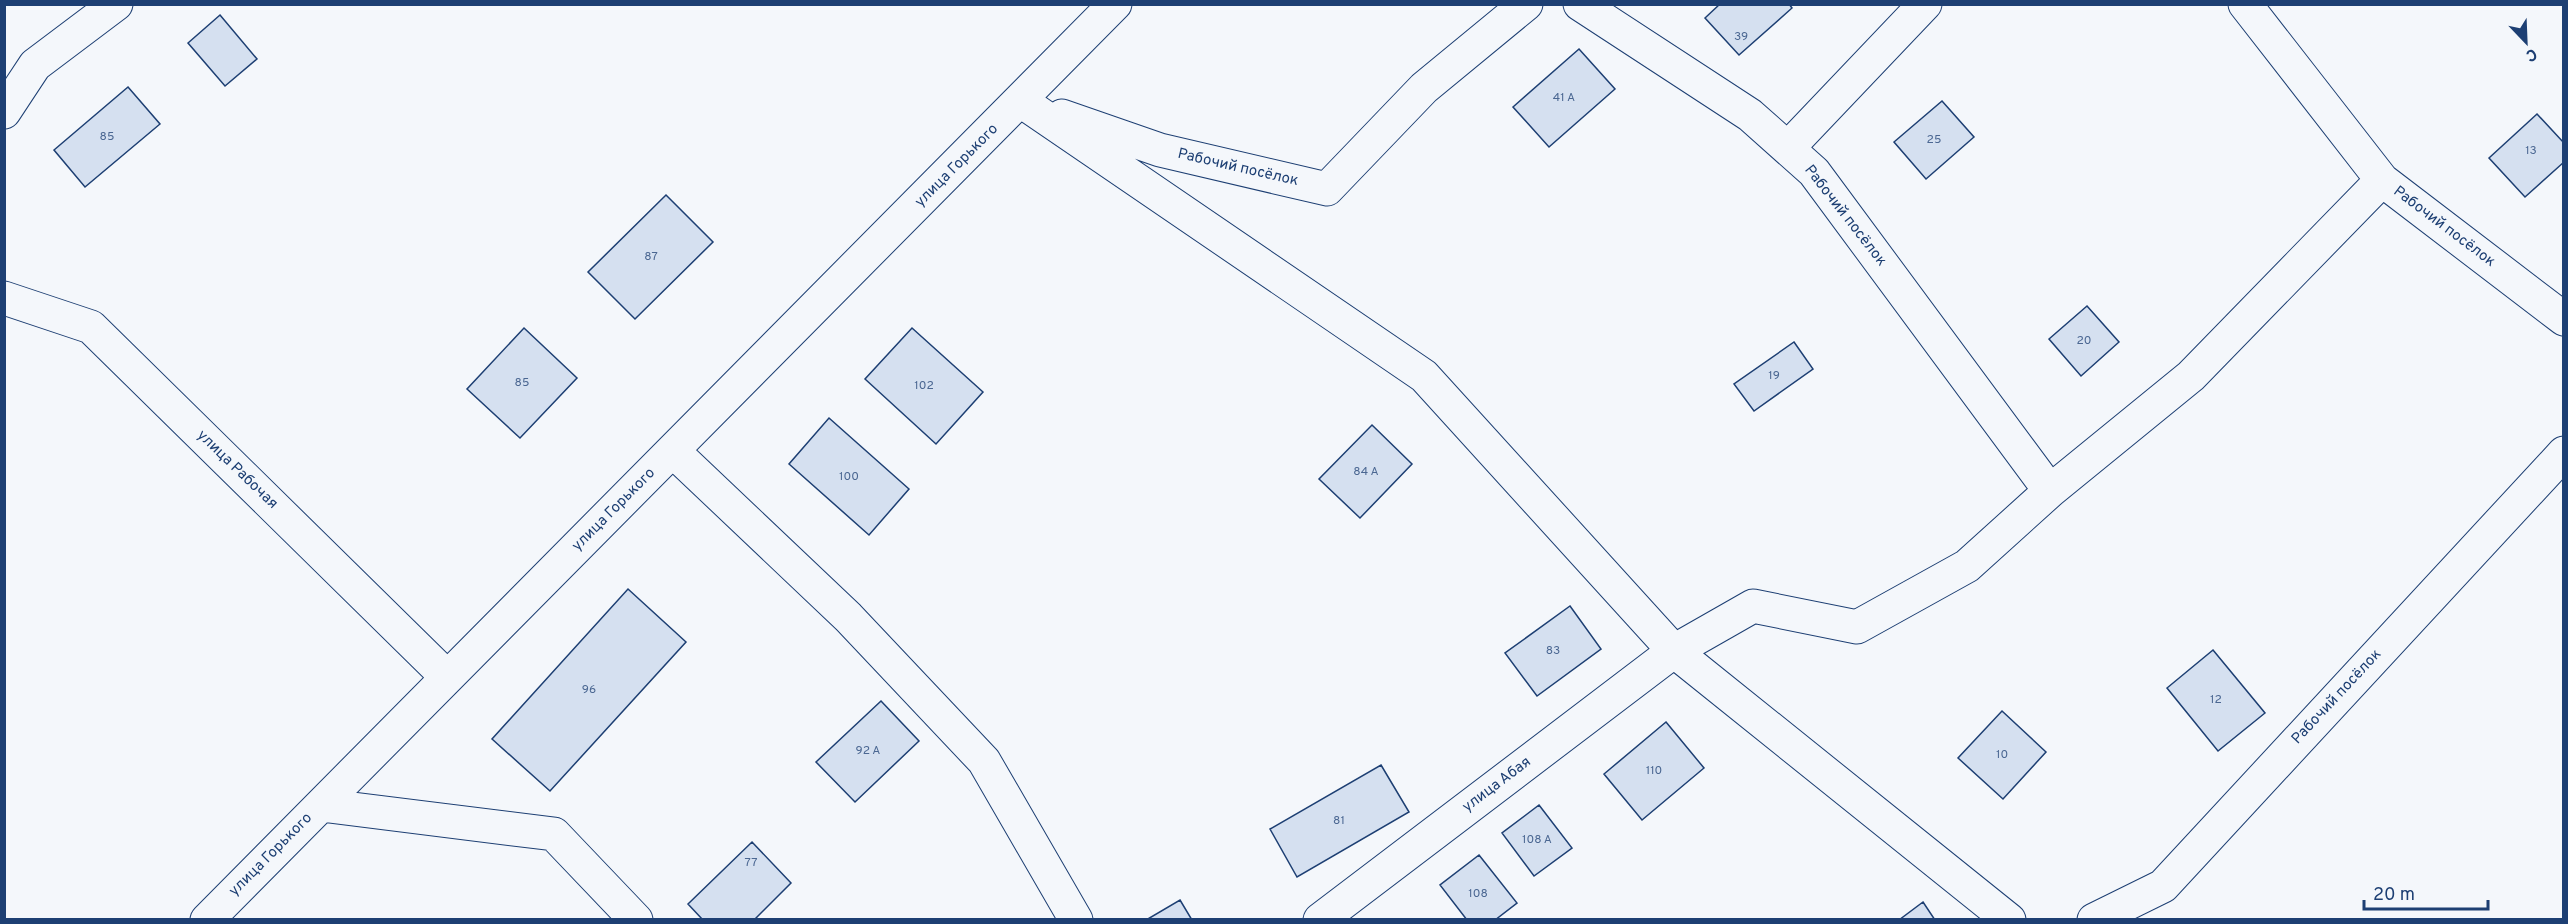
<svg xmlns="http://www.w3.org/2000/svg" width="2568" height="924" font-family="Overpass,sans-serif">
  <style>
    .building { fill: #d5e0f0; stroke: #1d3f73; stroke-width: 1.5 }
    .lines { fill: none; stroke-linecap: round; stroke-linejoin: round }
    .minor-casing { stroke: #1d3f73; stroke-width: 35 }
    .minor { stroke: #f4f7fb; stroke-width: 33 }
    .labels { text-anchor: middle; dominant-baseline: central; stroke-width: 4.5; stroke-linejoin: round; paint-order: stroke }
    .number-label { font-size: 12px; fill: #4b6792 }
    .street-label { font-size: 15px; fill: #1d3f73; stroke: #f4f7fb }
  </style>
  <rect width="100%" height="100%" fill="#f4f7fb"/>
  <path class="building" d="M1720,4H1789L1792,8L1739,55L1705,18Z
    M220,15L257,59L225,86L188,43Z
    M1579,49L1615,89L1549,147L1513,107Z
    M128,87L160,124L85,187L54,150Z
    M1942,101L1974,137L1926,179L1894,142Z
    M2537,114L2564,143V162L2525,197L2489,158Z
    M666,195L713,242L635,319L588,272Z
    M2087,306L2119,342L2081,376L2049,339Z
    M524,328L577,378L520,438L467,389Z
    M912,328L983,392L936,444L865,379Z
    M1794,342L1813,369L1754,411L1734,384Z
    M829,418L909,489L869,535L789,464Z
    M1372,425L1412,464L1360,518L1319,479Z
    M628,589L686,642L550,791L492,739Z
    M1570,606L1601,649L1537,696L1505,653Z
    M2213,650L2265,713L2218,751L2167,688Z
    M881,701L919,741L855,802L816,762Z
    M2002,711L2046,752L2003,799L1958,758Z
    M1666,722L1704,768L1642,820L1604,774Z
    M1381,765L1409,812L1297,877L1270,829Z
    M1539,805L1572,848L1534,876L1502,833Z
    M752,842L791,883L754,920H703L688,904Z
    M1479,855L1517,903L1495,920H1467L1440,885Z
    M1180,900L1192,920H1146Z
    M1923,902L1935,920H1899Z"/>
  <g class="lines">
    <defs>
      <path id="minor" d="M1580,4L1750,115L1814,172L2050,491L2191,376L2382,180
        M2245,4L2382,180L2564,319
        M1021,101L1424,376L1674,651L2009,920
        M4,112L35,65L116,4
        M1062,116L1160,150L1327,189L1424,88L1526,4
        M1788,148L1925,4
        M4,298L91,327L447,677
        M673,451L848,617L984,761L1076,920
        M321,805L554,834L636,920
        M207,920L1115,4
        M1320,920L1674,651L1753,606L1857,627L1967,566L2050,491
        M2094,920L2163,886L2564,453"/>
    </defs>
    <use href="#minor" class="minor-casing"/>
    <use href="#minor" class="minor"/>
  </g>
  <g class="labels">
    <g class="number-label">
      <text x="1741" y="37">39</text>
      <text x="1564" y="98">41 А</text>
      <text x="107" y="137">85</text>
      <text x="1934" y="140">25</text>
      <text x="2531" y="151">13</text>
      <text x="651" y="257">87</text>
      <text x="2084" y="341">20</text>
      <text x="1774" y="376">19</text>
      <text x="522" y="383">85</text>
      <text x="924" y="386">102</text>
      <text x="1366" y="472">84 A</text>
      <text x="849" y="477">100</text>
      <text x="1553" y="651">83</text>
      <text x="589" y="690">96</text>
      <text x="2216" y="700">12</text>
      <text x="868" y="751">92 А</text>
      <text x="2002" y="755">10</text>
      <text x="1654" y="771">110</text>
      <text x="1339" y="821">81</text>
      <text x="1537" y="840">108 А</text>
      <text x="751" y="863">77</text>
      <text x="1478" y="894">108</text>
    </g>
    <g class="street-label">
      <text transform="translate(957 166) rotate(-45)">улица Горького</text>
      <text transform="translate(1238 168) rotate(13)">Рабочий посёлок</text>
      <text transform="translate(1845 216) rotate(52)">Рабочий посёлок</text>
      <text transform="translate(2444 227) rotate(37)">Рабочий посёлок</text>
      <text transform="translate(237 470) rotate(44)">улица Рабочая</text>
      <text transform="translate(614 510) rotate(-45)">улица Горького</text>
      <text transform="translate(2337 697) rotate(-47)">Рабочий посёлок</text>
      <text transform="translate(1497 785) rotate(-37)">улица Абая</text>
      <text transform="translate(271 855) rotate(-45)">улица Горького</text>
    </g>
  </g>
  <rect width="2568" height="924" fill="none" stroke="#1d3f73" stroke-width="12"/>
  <g transform="translate(2526 42) rotate(157)" stroke="#f4f7fb" stroke-width="4.5" paint-order="stroke">
  <path d="M0-4.5L10 22L0 15L-10 22Z" fill="#1d3f73"/>
  <text y="-9" font-size="16" font-weight="bold" text-anchor="middle" fill="#1d3f73">С</text>
  </g>
  <path d="M2364 900v9h124v-9" fill="none" stroke="#1d3f73" stroke-width="3"/>
  <text x="2373" y="900" font-size="18" fill="#1d3f73" stroke="#f4f7fb" stroke-width="4.5" paint-order="stroke">20 m</text>
</svg>
